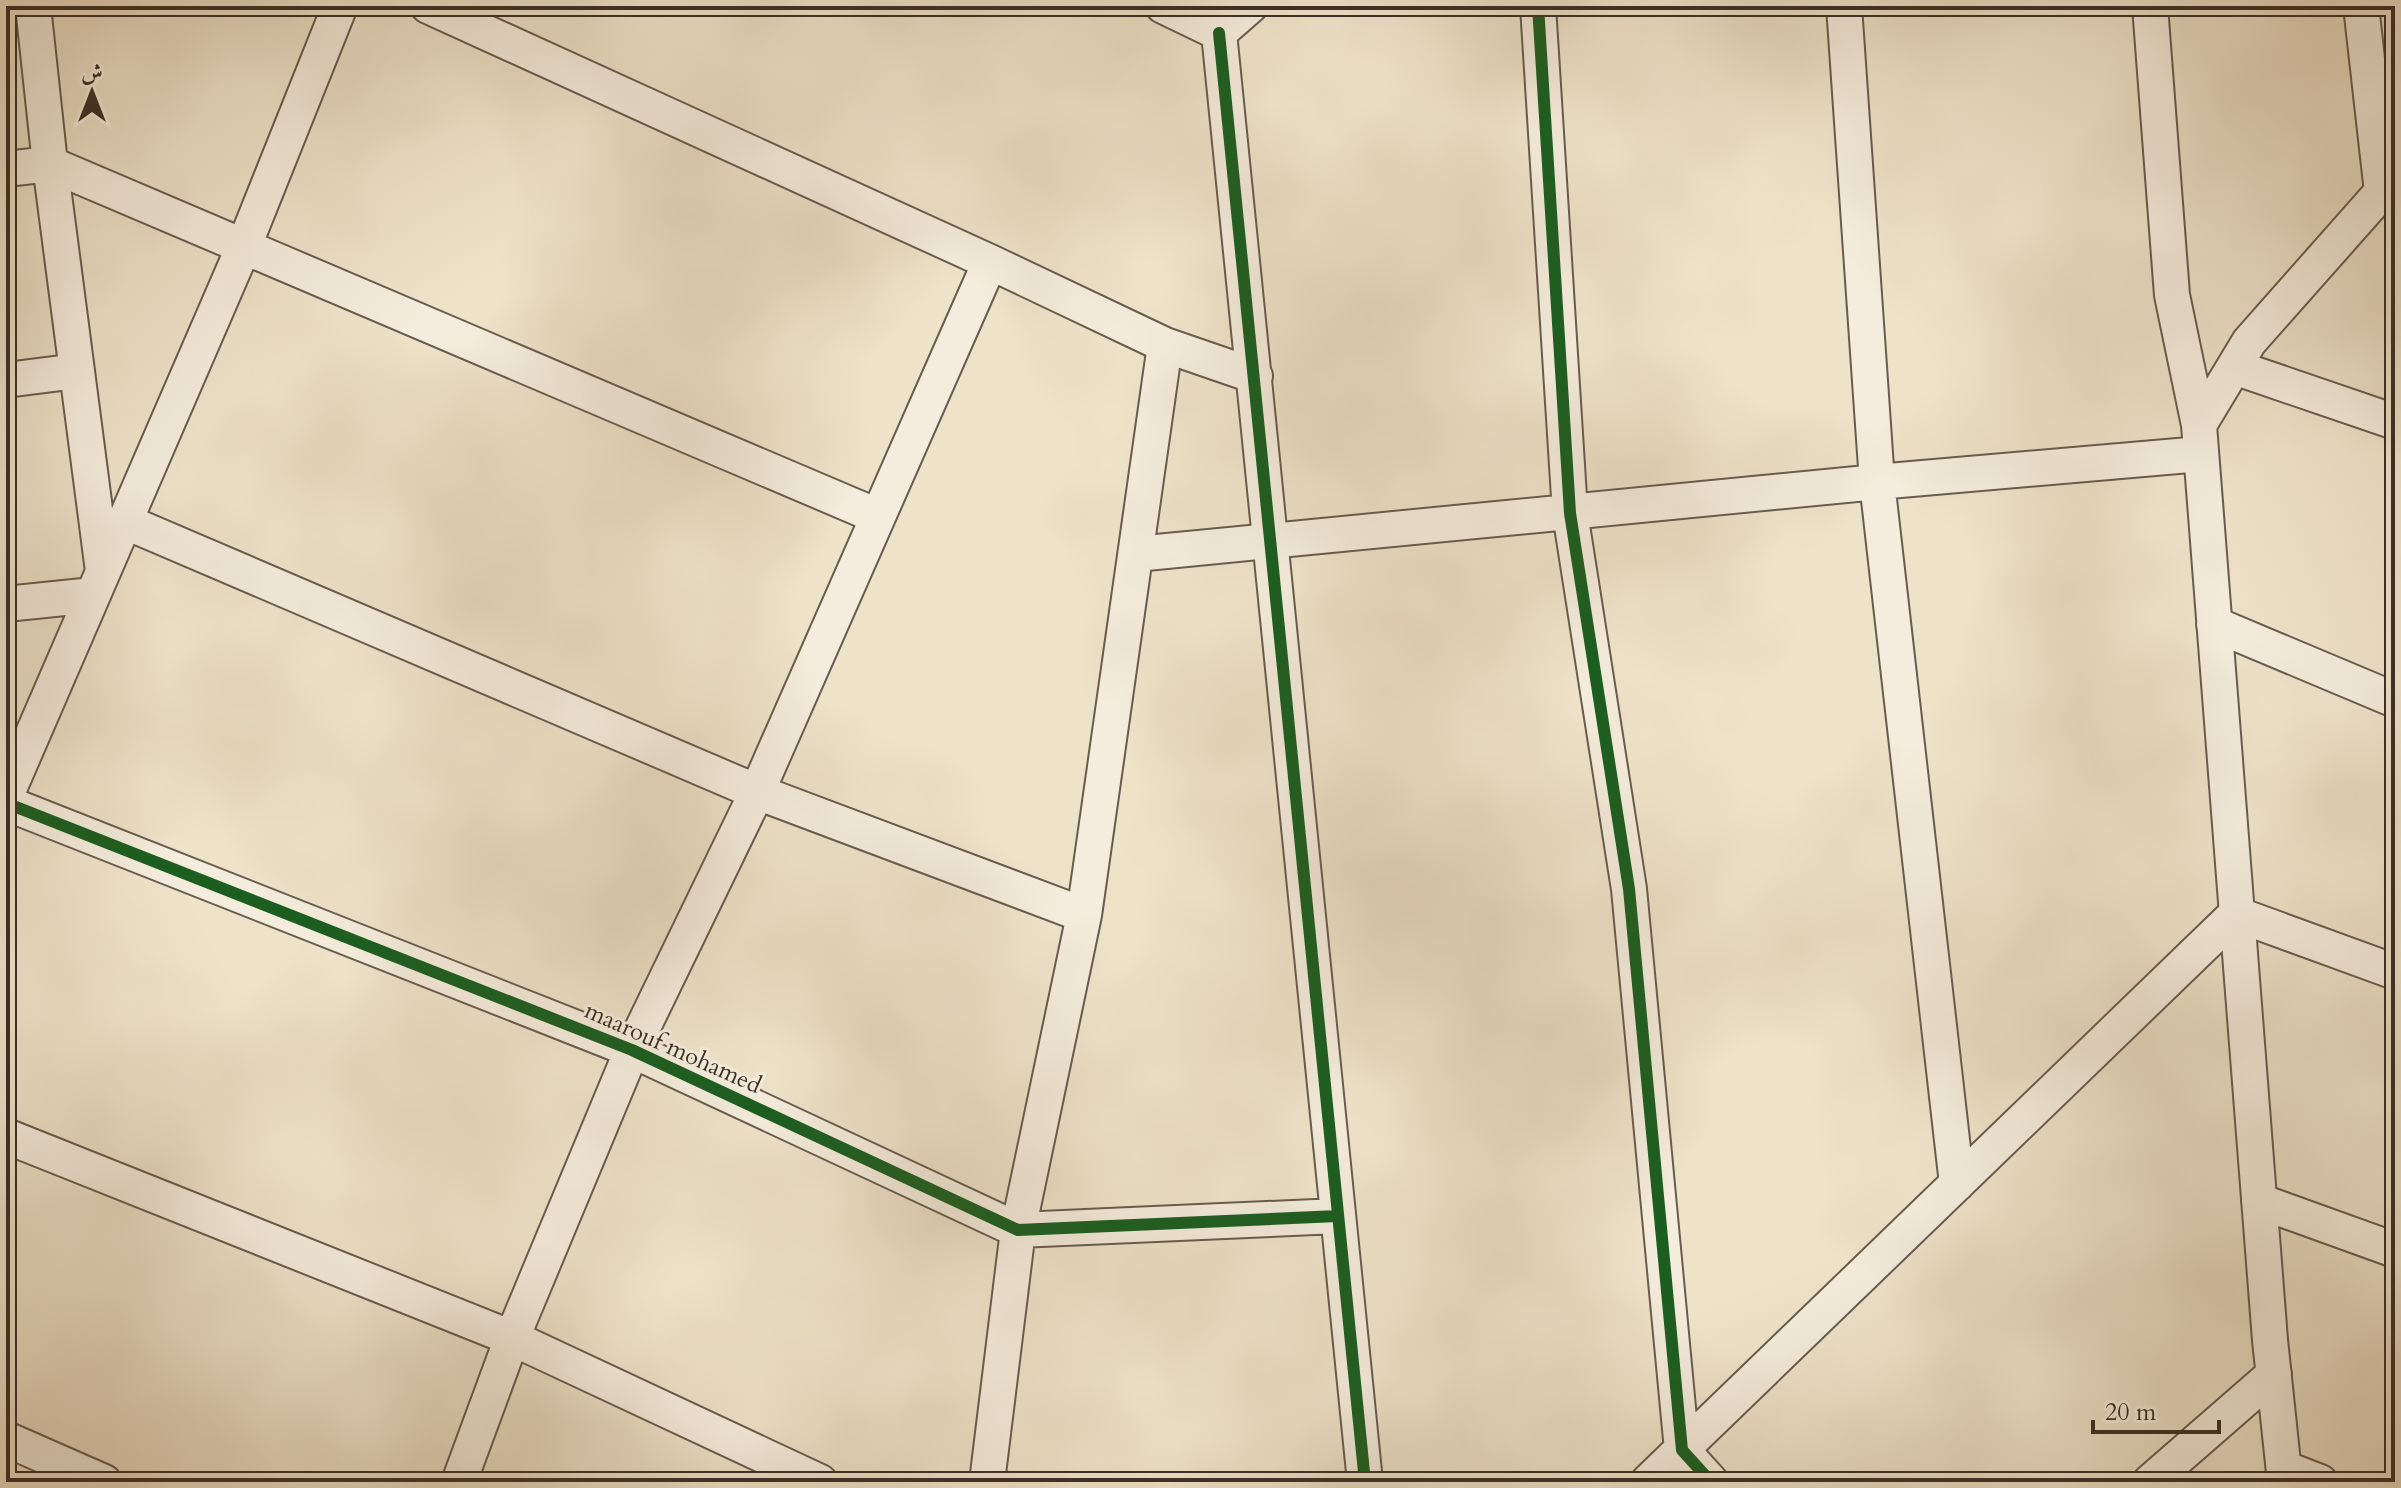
<svg xmlns="http://www.w3.org/2000/svg" width="2401" height="1488" font-family="Cardo,Amiri,serif">
  <style>
    .lines { fill: none; stroke-linecap: round; stroke-linejoin: round }
    .minor-casing { stroke: #675c4f; stroke-width: 38 }
    .minor { stroke: #f4ecdc; stroke-width: 34 }
    .cycleway-casing { stroke: #f4ecdc; stroke-width: 17 }
    .cycleway { stroke: #1b5e20; stroke-width: 12 }
    .labels { text-anchor: middle; dominant-baseline: central; stroke-width: 6; stroke-linejoin: round; paint-order: stroke }
    .street-label { font-size: 24px; fill: #3a2f26; stroke: #f4ecdc }
  </style>
  <rect width="100%" height="100%" fill="#eee2c9"/>
  <filter id="stains"><feTurbulence type="fractalNoise" baseFrequency=".0025" numOctaves="4"/><feColorMatrix values="0 0 0 0 .2 0 0 0 0 .09 0 0 0 0 .02 0 0 0 .5 -.17"/></filter>
  <radialGradient id="worn" r=".72"><stop offset=".6" stop-color="#630" stop-opacity="0"/><stop offset="1" stop-color="#630" stop-opacity=".3"/></radialGradient>
  <g class="lines">
    <defs>
      <path id="minor" d="M33,6L50,164L103,571
        M428,6L990,262L1165,345L1255,376
        M1163,6L1219,33
        M1538,6L1570,513L1629,889L1682,1450L1711,1482
        M1844,6L1877,482L1957,1184
        M2150,6L2172,295L2199,425
        M2361,6L2382,192
        M1219,33L1365,1482
        M1219,33L1250,6
        M6,169L50,164L877,516
        M2234,367L2395,422
        M6,380L77,371
        M124,521L757,792L1084,915
        M1136,554L1877,482L2201,454
        M6,604L93,595
        M2214,624L2395,700
        M6,796L244,246L340,6
        M6,803L632,1050L1018,1230L1338,1216
        M6,1136L512,1338L820,1482
        M2259,1201L2395,1250
        M6,1439L104,1482
        M2284,1468L2320,1482
        M459,1482L512,1338L632,1050L757,792L990,262
        M987,1482L1018,1230L1084,915L1165,345
        M1648,1482L2236,914L2395,972
        M2150,1482L2274,1374
        M2285,1482L2270,1340L2199,425L2249,342L2395,177"/>
    </defs>
    <use href="#minor" class="minor-casing"/>
    <use href="#minor" class="minor"/>
    <defs>
      <path id="cycleway" d="M1538,6L1570,513L1629,889L1682,1450L1711,1482
        M1219,33L1365,1482
        M6,803L632,1050L1018,1230L1338,1216"/>
    </defs>
    <use href="#cycleway" class="cycleway-casing"/>
    <use href="#cycleway" class="cycleway"/>
  </g>
  <g class="labels">
    <g class="street-label">
      <text transform="translate(673 1048) rotate(24)">maarouf mohamed</text>
    </g>
  </g>
  <rect width="2401" height="1488" fill="none" stroke="#eee2c9" stroke-width="32"/>
  <rect x="8" y="8" width="2385" height="1472" fill="none" stroke="#3a2f26" stroke-width="4"/>
  <rect x="16" y="16" width="2369" height="1456" fill="none" stroke="#3a2f26" stroke-width="2"/>
  <g transform="translate(92 92)" stroke="#f4ecdc" stroke-width="6" paint-order="stroke">
  <path d="M0-6L14 30L0 20L-14 30Z" fill="#3a2f26"/>
  <text y="-12" font-size="22" font-weight="bold" text-anchor="middle" fill="#3a2f26">ش</text>
  </g>
  <path d="M2093 1420v12h126v-12" fill="none" stroke="#3a2f26" stroke-width="4"/>
  <text x="2105" y="1420" font-size="24" fill="#3a2f26" stroke="#f4ecdc" stroke-width="6" paint-order="stroke">20 m</text>
  <rect width="100%" height="100%" filter="url(#stains)"/>
  <rect width="100%" height="100%" fill="url(#worn)"/>
</svg>
